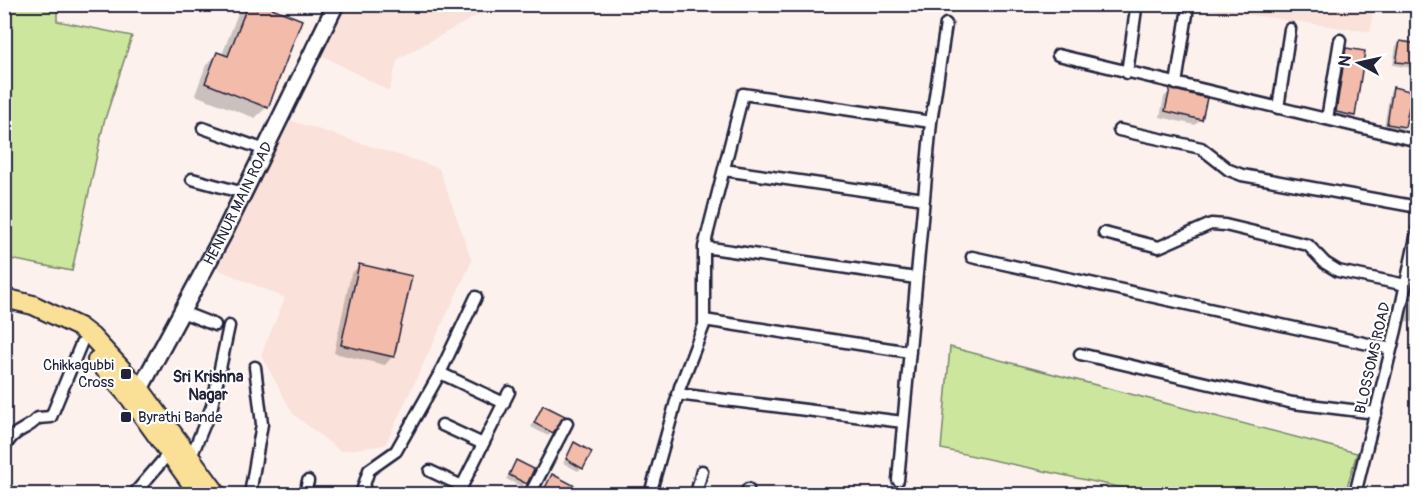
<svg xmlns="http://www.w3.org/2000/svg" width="1422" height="499" font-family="Pangolin,sans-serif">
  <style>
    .built { fill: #fae1da }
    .green { fill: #cce69d; stroke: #77846c; stroke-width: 1.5 }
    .shadow { fill: #0003 }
    .building { fill: #f3bbaa; stroke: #22223b; stroke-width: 1.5 }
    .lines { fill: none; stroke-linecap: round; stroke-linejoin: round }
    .minor-casing { stroke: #22223b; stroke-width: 15 }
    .secondary-casing { stroke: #22223b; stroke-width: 20 }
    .primary-casing { stroke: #22223b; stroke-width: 22 }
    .minor { stroke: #fff; stroke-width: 10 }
    .secondary { stroke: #fff; stroke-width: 15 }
    .primary { stroke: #fadf96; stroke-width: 18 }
    .poi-dot { fill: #22223b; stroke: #fff; stroke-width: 2 }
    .labels { text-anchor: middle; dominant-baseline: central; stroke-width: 4.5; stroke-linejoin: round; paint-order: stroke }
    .street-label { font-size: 15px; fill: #22223b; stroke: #fff }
    .poi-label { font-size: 15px; fill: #22223b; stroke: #fff; text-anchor: end }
    .neighbourhood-label { font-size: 16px; font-weight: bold; fill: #22223b; stroke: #fff }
  </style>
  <rect width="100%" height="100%" fill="#fdf1ee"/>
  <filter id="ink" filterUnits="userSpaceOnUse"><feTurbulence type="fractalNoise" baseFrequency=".0167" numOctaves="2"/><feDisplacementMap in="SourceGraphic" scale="12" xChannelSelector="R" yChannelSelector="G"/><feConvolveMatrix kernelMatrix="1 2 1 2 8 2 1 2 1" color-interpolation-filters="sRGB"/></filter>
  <g filter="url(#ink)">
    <path class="built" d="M341,5H496L398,59L389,91L323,56Z
      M1180,5H1373L1371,32Z
      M289,120L439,168L472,261L385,445L340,451L293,414L261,355L285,298L217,269Z"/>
    <path class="green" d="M5,4L57,5V21L132,36L104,122L72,271L5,258Z
      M950,347L1357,453L1345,494H1151L941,449Z"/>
    <path class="shadow" d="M247,4H258L267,107L255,118L195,95L206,65L218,54L222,55L238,13Z
      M1176,4H1201L1199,7Z
      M1255,4H1277V5L1273,9H1255Z
      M1400,42L1418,50V69L1393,65L1396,46Z
      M1347,49L1354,115L1350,119L1333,116L1343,53Z
      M1394,88L1418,94V113L1407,111L1404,127L1400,130L1384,127L1390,92Z
      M1170,91L1201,119L1195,125L1160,117L1164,97Z
      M359,266L393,356L385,365L334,353L351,274Z
      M1417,280H1418V323L1405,321L1411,286Z
      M543,406L552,432L548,436L531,427Z
      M575,444L582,468L578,471L563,463Z
      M517,462L532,470L522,487L506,479Z
      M553,476L572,494H542Z
      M476,486L493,494H470Z
      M722,488L738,491L737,494H717Z"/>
    <path class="building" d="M248,4H262L302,20L268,108L205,83L217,52L228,56Z
      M1400,41L1418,44V64L1396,62Z
      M1346,48L1365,51L1355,116L1336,112Z
      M1393,87L1418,93V109L1409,107L1405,127L1387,124Z
      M1170,89L1207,98L1202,120L1165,111Z
      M359,264L412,276L394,357L341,345Z
      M543,405L565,416L553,433L534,423Z
      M574,442L592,452L583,469L566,459Z
      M516,460L534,469L527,484L509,475Z
      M552,474L577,487L574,495H553L544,490Z"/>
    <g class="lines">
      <defs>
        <path id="minor" d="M1058,55L1418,141
          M1127,73L1136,9
          M1176,84L1187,14
          M1278,108L1290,29
          M1327,119L1340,40
          M203,128L265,150
          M1119,130L1201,148L1229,170L1242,175L1418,207
          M724,170L924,199
          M192,179L244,193
          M1104,233L1159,247L1211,224L1225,225L1308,245L1325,263L1338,271L1406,285
          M704,247L916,278
          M972,257L1391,349
          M182,312L215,325
          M704,320L910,352
          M1080,354L1293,403L1376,413
          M440,373L504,403
          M677,394L903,422
          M442,425L483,444
          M4,448C17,426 24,433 38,418L51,417L81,344
          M191,457L212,406L229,326
          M430,471L462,486
          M898,480L931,122L946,24
          M134,494L170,452
          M250,494L262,424L255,367
          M305,494L308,481
          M361,494L369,470L396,451L440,373L476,297
          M458,494L509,392
          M530,494L567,423
          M650,494L680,387L704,325V247L743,94L931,122
          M696,494L702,471
          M746,494L748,489
          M1355,494L1396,330L1418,228"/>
        <g id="secondary">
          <path id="s1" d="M133,395L140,389L224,233L336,4"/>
        </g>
        <path id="primary" d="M4,298L33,305L79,327L92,337L140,389L217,494
          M97,360L130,398L199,494"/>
      </defs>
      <use href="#minor" class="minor-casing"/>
      <use href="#secondary" class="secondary-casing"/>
      <use href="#primary" class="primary-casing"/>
      <use href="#minor" class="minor"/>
      <use href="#secondary" class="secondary"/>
      <use href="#primary" class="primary"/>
    </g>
  </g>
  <g class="poi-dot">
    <rect x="120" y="368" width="12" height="12" rx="3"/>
    <rect x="120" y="411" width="12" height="12" rx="3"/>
  </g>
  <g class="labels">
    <g class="street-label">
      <text stroke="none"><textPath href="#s1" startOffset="219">HENNUR MAIN ROAD</textPath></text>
      <text transform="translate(1373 358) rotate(-77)">BLOSSOMS ROAD</text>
    </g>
    <g class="poi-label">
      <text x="114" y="365">Chikkagubbi<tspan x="114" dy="17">Cross</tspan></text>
      <text x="138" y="417" text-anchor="start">Byrathi Bande</text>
    </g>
    <g class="neighbourhood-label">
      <text x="208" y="377">Sri Krishna<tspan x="208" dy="18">Nagar</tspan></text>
    </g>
  </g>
  <rect width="1422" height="499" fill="none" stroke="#fff" stroke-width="24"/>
  <rect x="12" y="12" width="1398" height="475" fill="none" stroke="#22223b" stroke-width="2" filter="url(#ink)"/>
  <g transform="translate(1359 63) rotate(278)" stroke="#ffffff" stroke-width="4.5" paint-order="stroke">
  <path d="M0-4.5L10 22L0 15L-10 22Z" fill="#22223b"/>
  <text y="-9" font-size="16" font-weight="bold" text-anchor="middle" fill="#22223b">N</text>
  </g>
</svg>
